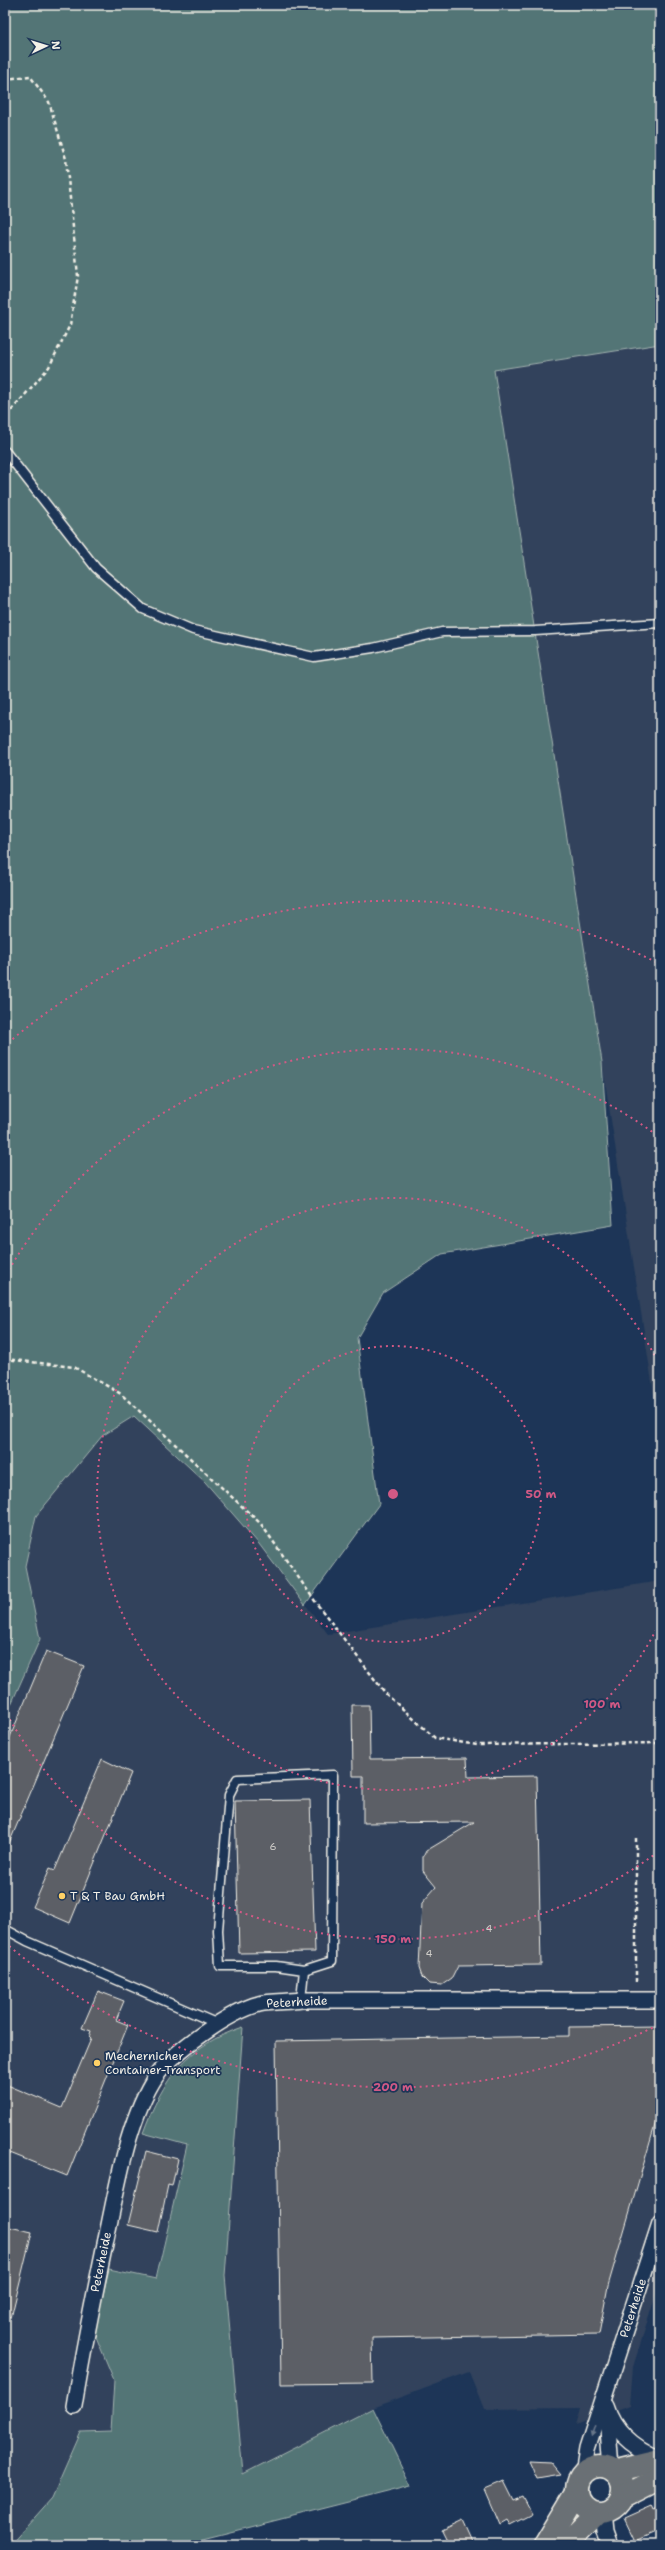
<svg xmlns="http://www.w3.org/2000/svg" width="665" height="2550" viewBox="0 0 665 2550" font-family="'Shantell Sans',sans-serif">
	<rect width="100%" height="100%" fill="#1d3557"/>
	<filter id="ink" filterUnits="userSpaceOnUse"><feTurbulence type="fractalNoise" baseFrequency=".025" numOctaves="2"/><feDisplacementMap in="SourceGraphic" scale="8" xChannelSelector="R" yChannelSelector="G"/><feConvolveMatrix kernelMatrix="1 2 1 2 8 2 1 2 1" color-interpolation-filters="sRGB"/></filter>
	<g filter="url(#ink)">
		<!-- built -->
		<g fill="#30425c">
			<polygon points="660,344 660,1434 494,370"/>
			<polygon points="134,1416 205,1482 259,1544 328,1634 660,1581 660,2282 633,2367 630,2405 576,2425 581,2408 484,2409 469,2372 373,2408 243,2475 225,2276 242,2027 195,2050 175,2071 156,2099 143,2133 187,2145 155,2279 110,2269 94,2332 114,2380 111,2431 81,2432 52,2498 10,2545 5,2545 5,1718 40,1639 25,1566 36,1516 101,1436"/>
		</g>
		<!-- green -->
		<g fill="#537576" stroke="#a4b3af">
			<polygon points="5,5 660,5 660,344 494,370 602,1062 613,1225 442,1254 383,1293 357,1338 379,1504 305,1605 259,1544 205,1482 134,1416 102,1436 36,1516 25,1566 40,1639 5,1718"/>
			<path d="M243,2027L225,2276L243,2474L373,2408L411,2486L179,2545H10L52,2498L81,2432L111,2431L114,2380L94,2332L109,2269L156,2279L187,2145L143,2133C163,2079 186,2046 243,2027Z"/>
		</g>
		<!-- building -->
		<g fill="#5c5f66" stroke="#f4f1e8">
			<polygon points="46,1651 84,1666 5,1853 5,1749"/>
			<polygon points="352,1705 369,1705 370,1759 467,1758 468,1777 537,1776 541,1965 458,1966 452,1978 442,1985 429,1984 422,1977 419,1968 422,1903 436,1887 423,1871 423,1857 426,1851 474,1822 363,1823 363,1776 353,1776"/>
			<polygon points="102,1759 131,1773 70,1923 33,1907 50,1868 55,1870"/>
			<polygon points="310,1800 315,1952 239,1953 235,1801"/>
			<polygon points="98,1991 124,2001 116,2020 128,2025 67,2176 5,2151 5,2084 62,2108 91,2039 89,2037 91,2031 82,2028"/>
			<polygon points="660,2026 660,2108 608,2286 599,2334 372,2338 373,2383 281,2384 276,2041 569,2036 569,2027"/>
			<polygon points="146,2151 178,2159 172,2186 168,2185 158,2232 128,2225"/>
			<polygon points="5,2226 32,2232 11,2318 5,2317"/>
			<polygon points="529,2461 550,2462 561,2475 537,2479"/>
			<polygon points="504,2481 514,2501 523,2497 532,2514 510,2525 507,2520 500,2524 485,2489"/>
			<polygon points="651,2506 653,2511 660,2507 660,2530 635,2541 624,2518"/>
			<polygon points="462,2521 473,2545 448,2545 441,2531"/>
		</g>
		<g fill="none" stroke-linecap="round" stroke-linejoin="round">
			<defs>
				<g id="lane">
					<polyline points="5,451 96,568 143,609 193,630 314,657 373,648 442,632 535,631 660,623"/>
					<polyline points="5,1929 27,1941 218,2024"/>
					<polyline points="301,2000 304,1970 332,1961 333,1775 237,1779 229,1795 218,1930 220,1966 276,1966 304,1970"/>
				</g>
				<g id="street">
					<path d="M606,2405C614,2432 634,2448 660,2459"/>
					<path d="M74,2406C84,2345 96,2286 109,2225C119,2178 129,2117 156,2076C174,2051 229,2012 259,2004C272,2001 288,2002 301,2000H660"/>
					<polyline points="607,2415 611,2469"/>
					<polyline points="583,2474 587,2449 660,2223"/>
					<polyline points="604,2512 606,2531 611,2545"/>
				</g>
				<g id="primary">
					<circle cx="600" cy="2489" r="23"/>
					<polyline points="614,2471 660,2460"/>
					<polyline points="621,2498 660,2478"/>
					<polyline points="545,2545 577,2492"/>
					<polyline points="566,2545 598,2513"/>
				</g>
			</defs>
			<!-- lane casing -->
			<use href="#lane" stroke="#f4f1e8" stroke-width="11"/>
			<!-- street casing -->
			<use href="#street" stroke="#f4f1e8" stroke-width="18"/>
			<!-- primary casing -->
			<use href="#primary" stroke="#f4f1e8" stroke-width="25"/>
			<!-- path -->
			<g stroke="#f4f1e8" stroke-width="2.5" stroke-dasharray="4 3" stroke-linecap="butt">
				<polyline points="5,79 30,76 49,102 66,159 78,276 70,325 49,367 5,418"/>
				<polyline points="5,1359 74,1367 121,1394 261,1524 317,1604 386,1694 435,1738 477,1745 660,1743"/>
				<polyline points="636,1838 636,1984"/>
			</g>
			<!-- lane -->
			<use href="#lane" stroke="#1d3557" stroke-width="8"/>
			<!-- street -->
			<use href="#street" stroke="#1d3557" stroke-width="15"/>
			<!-- primary -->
			<use href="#primary" stroke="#6a7074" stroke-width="22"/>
		</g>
		<!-- one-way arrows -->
		<defs><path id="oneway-solid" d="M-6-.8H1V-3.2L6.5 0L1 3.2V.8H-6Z"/></defs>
		<use fill="#68778a" href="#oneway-solid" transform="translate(593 2431) rotate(108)"/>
	</g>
	<!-- distance rings -->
	<g fill="none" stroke="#d15985" stroke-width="2" stroke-dasharray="2 4">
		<circle cx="393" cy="1494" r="148"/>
		<path d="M659 1624A296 296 0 1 1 659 1364"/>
		<path d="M658 1852A445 445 0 0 1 6 1713M6 1275A445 445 0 0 1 658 1136"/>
		<path d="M658 2025A593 593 0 0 1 8 1945M8 1043A593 593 0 0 1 658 963"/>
	</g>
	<!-- markers -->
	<g fill="#ffd166" stroke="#1d3557" stroke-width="1.5">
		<circle cx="62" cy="1896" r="4"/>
		<circle cx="97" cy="2063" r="4"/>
	</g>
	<g text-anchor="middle" stroke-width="3.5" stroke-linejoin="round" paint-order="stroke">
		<!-- number labels -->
		<g font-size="10" fill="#ceccc8">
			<text x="273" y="1850">6</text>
			<text x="489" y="1932">4</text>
			<text x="429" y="1957">4</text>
		</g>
		<!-- poi labels -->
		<g font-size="12" fill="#f4f1e8" stroke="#1d3557" text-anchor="start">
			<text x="70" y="1900">T &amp; T Bau GmbH</text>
			<text x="105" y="2060">Mechernicher<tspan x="105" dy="14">Container-Transport</tspan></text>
		</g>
		<!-- street labels -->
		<g font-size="12" fill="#f4f1e8" stroke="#1d3557">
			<text transform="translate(297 2002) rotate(-3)" y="4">Peterheide</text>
			<text transform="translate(101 2262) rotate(-78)" y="4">Peterheide</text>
			<text transform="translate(633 2308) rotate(-72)" y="4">Peterheide</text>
		</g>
	</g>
	<circle cx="393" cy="1494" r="6" fill="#d15985" stroke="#1d3557" stroke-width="2"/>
	<g font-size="12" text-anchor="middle" font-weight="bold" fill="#d15985" stroke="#1d3557" stroke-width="3.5" stroke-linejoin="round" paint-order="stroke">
		<text x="541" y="1498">50 m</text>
		<text x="602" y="1708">100 m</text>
		<text x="393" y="1943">150 m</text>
		<text x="393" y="2091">200 m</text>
	</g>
	<!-- margin -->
	<rect width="665" height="2550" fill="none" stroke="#1d3557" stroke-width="20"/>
	<rect x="10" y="10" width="645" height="2530" fill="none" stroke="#f4f1e8" stroke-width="1.5" filter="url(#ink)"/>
	<!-- north arrow -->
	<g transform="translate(46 46) rotate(86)" stroke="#1d3557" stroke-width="3" paint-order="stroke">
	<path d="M0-3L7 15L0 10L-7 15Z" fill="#f4f1e8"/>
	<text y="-6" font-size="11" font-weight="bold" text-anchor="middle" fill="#f4f1e8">N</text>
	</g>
</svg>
